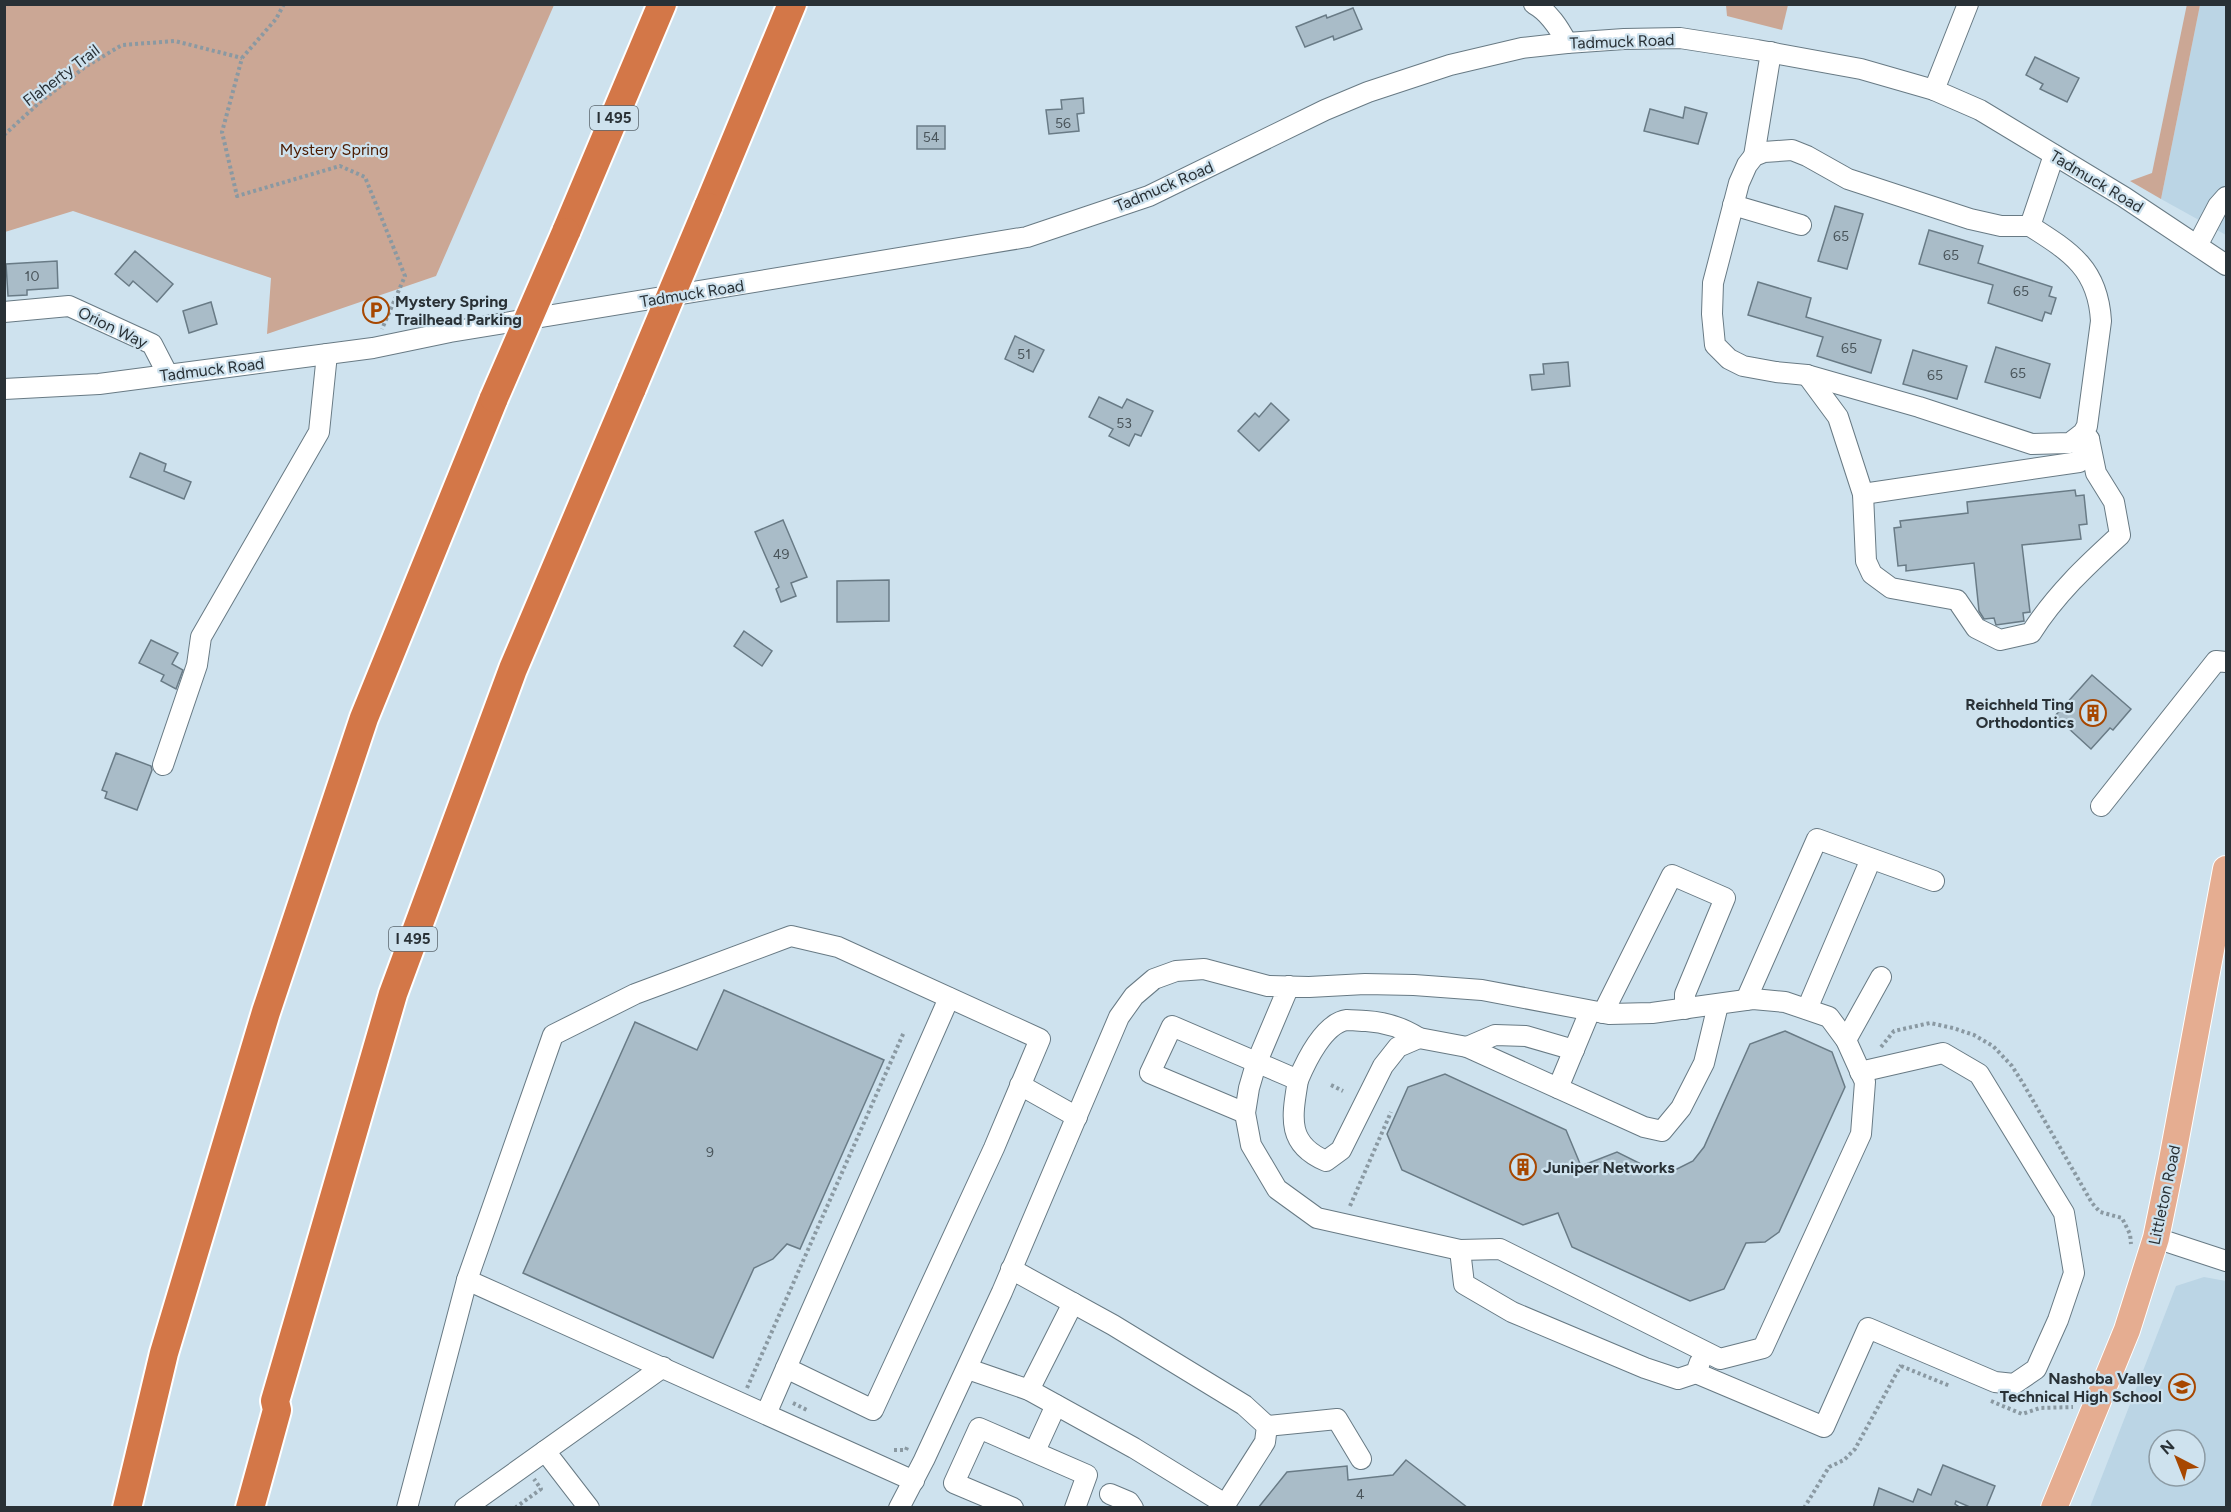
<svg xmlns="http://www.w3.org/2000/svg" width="2231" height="1512" viewBox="0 0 2231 1512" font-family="Figtree,sans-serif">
	<rect width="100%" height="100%" fill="#cee2ee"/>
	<!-- built -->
	<g fill="#bbd5e5" fill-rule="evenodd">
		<polygon points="2200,5 2226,5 2226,235 2161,199"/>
		<path d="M2204,1277L2226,1281V1507H2090L2176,1286ZM2159,1440H2195V1476H2159Z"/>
	</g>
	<!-- green -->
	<g fill="#cba795">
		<polygon points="5,4 554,4 554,5 436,276 267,334 271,278 73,211 5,232"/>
		<polygon points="2187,4 2200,5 2161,199 2130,181 2152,173"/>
		<polygon points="1726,5 1726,4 1788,5 1782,30 1727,16"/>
	</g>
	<!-- building -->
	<g fill="#a9bcc8" stroke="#697b86" stroke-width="1.5">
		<polygon points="1353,8 1362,29 1334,40 1333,36 1305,47 1296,27 1326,15 1327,18"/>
		<polygon points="2035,57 2079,78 2067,102 2040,89 2043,84 2026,75"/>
		<polygon points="1083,98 1084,113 1077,114 1079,131 1049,134 1046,110 1062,109 1061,100"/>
		<polygon points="1685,107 1707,113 1698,144 1644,131 1650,109 1683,118"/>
		<rect x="917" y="126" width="28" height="23"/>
		<polygon points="1835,206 1863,214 1847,269 1818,261"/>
		<polygon points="1929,230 1983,246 1978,263 2052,287 2049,296 2056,298 2051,314 2045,312 2042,321 1988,303 1993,285 1919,264"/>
		<polygon points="135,251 173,284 157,302 133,281 129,286 115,274"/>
		<polygon points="57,261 58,288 27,290 27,295 8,296 6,264"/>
		<polygon points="1758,282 1811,298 1806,317 1881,340 1871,373 1817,356 1823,337 1748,315"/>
		<polygon points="211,302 217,324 189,333 183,311"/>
		<polygon points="1015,336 1044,350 1033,372 1005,359"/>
		<polygon points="1996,347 2050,364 2040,398 1985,382"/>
		<polygon points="1913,350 1967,366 1957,399 1903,384"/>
		<polygon points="1568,362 1570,386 1532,390 1530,375 1544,374 1543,364"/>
		<polygon points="1099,397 1122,408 1127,399 1153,411 1141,436 1135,434 1129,446 1109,436 1113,429 1089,417"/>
		<polygon points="1271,403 1289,420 1259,451 1238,431 1255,413 1259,417"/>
		<polygon points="140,453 166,464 164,471 191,482 184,499 130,477"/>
		<polygon points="2075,490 2076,496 2084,495 2087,524 2079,525 2081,539 2022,545 2030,612 2023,613 2024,621 1996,625 1994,618 1984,619 1979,611 1974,563 1906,571 1906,565 1898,566 1894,528 1901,527 1900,521 1968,513 1967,502"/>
		<polygon points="783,520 807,577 791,583 796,596 781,602 776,589 779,587 755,532"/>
		<polygon points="889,580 889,621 837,622 837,581"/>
		<polygon points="744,631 772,651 762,666 734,646"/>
		<polygon points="151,640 178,653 172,664 183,670 176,689 161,681 164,675 139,663"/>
		<polygon points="2092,675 2131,709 2113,730 2110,728 2091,749 2055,716"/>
		<polygon points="116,753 151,766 152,770 137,810 105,798 107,792 102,790"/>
		<polygon points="724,990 884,1060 800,1249 787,1244 773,1259 754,1268 713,1358 523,1273 635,1022 697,1050"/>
		<polygon points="1785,1031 1832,1052 1845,1087 1779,1232 1765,1242 1746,1243 1724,1289 1690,1301 1572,1247 1558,1213 1523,1225 1402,1170 1387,1134 1408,1087 1445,1074 1566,1130 1581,1166 1617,1152 1653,1170 1669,1171 1677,1169 1693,1161 1704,1147 1750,1044"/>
		<polygon points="1406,1460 1468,1508 1258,1508 1287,1472 1347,1466 1348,1480 1393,1475"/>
		<polygon points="1943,1465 1995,1486 1986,1508 1972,1508 1956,1501 1955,1504 1961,1508 1873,1508 1879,1488 1913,1502 1918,1489 1931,1495"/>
	</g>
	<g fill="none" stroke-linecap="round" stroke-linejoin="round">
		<defs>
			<g id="minor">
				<path d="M1534,4C1549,12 1559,28 1567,43"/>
				<polyline points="1934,90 1968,4"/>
				<polyline points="1754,156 1771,52"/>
				<polyline points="1733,205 1801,225"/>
				<path d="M2030,226C2071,252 2098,269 2101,321L2087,426L2083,433L2070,443L2032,444L1919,407L1807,375L1776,372L1743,366L1729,359L1715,345L1712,314L1713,283L1739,183L1747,165L1754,156L1764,152L1792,150L1807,156L1848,179L1970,219L2001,226H2030L2054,155"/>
				<polyline points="2198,244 2218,206 2226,197"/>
				<polyline points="4,312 69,306 152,344 168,375"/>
				<path d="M1807,375L1838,417L1863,494L1866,561L1872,574L1891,588L1957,600L1976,628L2000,640L2031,633C2056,594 2086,566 2120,535L2114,502L2096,473L2089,439"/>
				<polyline points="4,389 99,384 373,348 450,332 1027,237 1149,196 1325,110 1368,92 1450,65 1522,48 1567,43 1624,39 1680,38 1757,50 1861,69 1934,90 1980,110 2124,197 2226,265"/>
				<polyline points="1863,494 2079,462 2089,439 2087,437"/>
				<polyline points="163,765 197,665 201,637 319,432 327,354"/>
				<polyline points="2101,806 2216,661 2226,662"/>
				<polyline points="1746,1000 1817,839 1934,881"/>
				<polyline points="1807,1009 1871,859"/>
				<polyline points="1603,1013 1672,875 1725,898 1685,994 1685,1009"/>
				<polyline points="1846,1040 1881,977"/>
				<polyline points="1467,1047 1495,1035 1526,1036 1574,1050"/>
				<path d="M1298,1080C1306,1061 1324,1023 1347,1020C1353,1020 1360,1021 1366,1021C1385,1022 1403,1028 1419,1038"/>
				<polyline points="1020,1085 1077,1117"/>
				<polyline points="1558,1088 1590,1011"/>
				<path d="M1245,1113L1150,1073L1172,1026L1298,1080C1292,1117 1286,1144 1326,1161L1341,1150L1383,1066L1398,1047L1419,1038L1467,1047L1644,1127L1662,1131L1681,1108L1704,1063L1718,1005"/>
				<polyline points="2156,1238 2226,1261"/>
				<polyline points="1460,1250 1464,1284 1512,1312 1645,1368 1678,1379 1696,1373 1700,1362"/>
				<polyline points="1011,1269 1113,1325 1244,1405 1267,1426 1265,1442 1223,1508"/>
				<polyline points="786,1368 949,998"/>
				<polyline points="968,1369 1029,1390 1134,1448 1225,1504"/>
				<polyline points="1696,1373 1824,1427 1868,1328 1995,1382 2014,1384 2036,1369 2058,1320 2074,1273 2064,1213 1979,1074 1943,1053 1860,1072"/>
				<polyline points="1029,1390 1073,1303"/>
				<polyline points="766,1414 786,1368 873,1410 994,1148 1040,1039 838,947 791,936 635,994 553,1035 467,1280 914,1481"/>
				<polyline points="1267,1426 1337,1419 1361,1459"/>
				<polyline points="545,1451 589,1508"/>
				<polyline points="1035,1451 1056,1405"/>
				<polyline points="1110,1494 1129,1502 1133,1508"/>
				<polyline points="407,1508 467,1280"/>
				<polyline points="465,1508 663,1367"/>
				<polyline points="899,1508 924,1460 1002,1292 1119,1017 1134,996 1154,979 1176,971 1204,969 1268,986 1309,987 1365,984 1414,985 1482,990 1609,1014 1652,1013 1753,999 1785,1002 1829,1017 1846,1040 1865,1082 1861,1134 1763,1348 1720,1359 1500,1249 1460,1250 1317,1218 1277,1189 1251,1145 1245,1113 1249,1088 1256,1064 1289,986"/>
				<polyline points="1013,1508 954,1483 979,1428 1087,1475 1075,1508"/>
			</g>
			<polyline id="major" points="2054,1508 2127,1330 2156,1238 2172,1160 2226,869"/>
			<g id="highway">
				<polyline points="708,207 792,4"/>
				<polyline points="566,232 662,4"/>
				<polyline points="127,1508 164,1353 266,1012 364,718 494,398"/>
				<polyline points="250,1508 277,1410 275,1401 393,994 513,669 632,388"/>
			</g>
		</defs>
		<!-- minor casing -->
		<use href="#minor" stroke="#687a84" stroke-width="22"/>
		<!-- major casing -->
		<use href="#major" stroke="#fff" stroke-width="28"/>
		<!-- highway casing -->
		<use href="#highway" stroke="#fff" stroke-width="32"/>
		<!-- path -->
		<g stroke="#8a99a2" stroke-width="4" stroke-dasharray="3 3" stroke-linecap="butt">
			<polyline points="284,4 276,19 242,58 222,132 237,196 340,166 365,177 405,276 382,329"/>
			<polyline points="4,135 40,102 85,67 122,45 175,41 242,58"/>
			<polyline points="1881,1047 1894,1031 1930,1023 1953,1028 1974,1035 1993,1046 2012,1066 2024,1085 2092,1203 2100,1212 2122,1218 2130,1234 2131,1244"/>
			<polyline points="1331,1085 1343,1091"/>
			<polyline points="1350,1206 1391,1112"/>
			<polyline points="1901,1366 1950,1386"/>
			<polyline points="747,1388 904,1032"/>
			<polyline points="1991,1401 2022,1414 2040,1408 2073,1407"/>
			<polyline points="793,1403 809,1411"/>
			<polyline points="894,1450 906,1450 908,1445"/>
			<polyline points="515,1508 541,1489 534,1479"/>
			<polyline points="1804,1508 1829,1467 1844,1460 1855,1449 1901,1365"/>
		</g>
		<!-- minor -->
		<use href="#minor" stroke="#fff" stroke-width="20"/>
		<!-- major -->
		<use href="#major" stroke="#e5ad91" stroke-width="26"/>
		<!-- highway -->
		<use href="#highway" stroke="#d37748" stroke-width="28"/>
		<defs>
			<g id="highway-bridge">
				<polyline points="632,388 708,207"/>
				<polyline points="494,398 566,232"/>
			</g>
		</defs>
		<!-- highway-bridge casing -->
		<use href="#highway-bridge" stroke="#fff" stroke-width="32" stroke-linecap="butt"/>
		<!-- highway-bridge -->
		<use href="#highway-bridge" stroke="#d37748" stroke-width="28"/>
	</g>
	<!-- icons -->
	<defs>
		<symbol id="parking-ring" viewBox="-11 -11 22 22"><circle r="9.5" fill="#cee2ee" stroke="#a74700" stroke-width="1.5"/><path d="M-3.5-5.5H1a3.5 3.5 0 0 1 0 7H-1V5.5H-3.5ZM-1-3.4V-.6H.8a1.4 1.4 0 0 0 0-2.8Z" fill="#a74700"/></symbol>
		<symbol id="building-ring" viewBox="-11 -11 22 22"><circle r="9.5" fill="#cee2ee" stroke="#a74700" stroke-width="1.5"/><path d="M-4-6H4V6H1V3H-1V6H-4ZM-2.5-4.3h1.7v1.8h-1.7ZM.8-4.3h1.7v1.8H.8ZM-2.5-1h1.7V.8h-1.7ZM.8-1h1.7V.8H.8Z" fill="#a74700"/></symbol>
		<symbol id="school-ring" viewBox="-11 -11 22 22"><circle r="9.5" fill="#cee2ee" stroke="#a74700" stroke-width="1.5"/><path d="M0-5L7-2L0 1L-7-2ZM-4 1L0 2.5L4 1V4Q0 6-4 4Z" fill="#a74700"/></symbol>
	</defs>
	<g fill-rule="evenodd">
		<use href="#parking-ring" x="361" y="295" width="30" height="30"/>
		<use href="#building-ring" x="2078" y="698" width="30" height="30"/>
		<use href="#building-ring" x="1508" y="1152" width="30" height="30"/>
		<use href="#school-ring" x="2167" y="1372" width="30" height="30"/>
	</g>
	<g text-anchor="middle" stroke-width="4.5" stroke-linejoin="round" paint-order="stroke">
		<!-- number labels -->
		<g font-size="14" fill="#49545a">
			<text x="1063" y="128">56</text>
			<text x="931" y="142">54</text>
			<text x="1841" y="241">65</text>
			<text x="1951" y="260">65</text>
			<text x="32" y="281">10</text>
			<text x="2021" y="296">65</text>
			<text x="1849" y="353">65</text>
			<text x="1024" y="359">51</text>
			<text x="2018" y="378">65</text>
			<text x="1935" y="380">65</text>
			<text x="1124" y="428">53</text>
			<text x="781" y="559">49</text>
			<text x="710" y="1157">9</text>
			<text x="1360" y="1499">4</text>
		</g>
		<!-- shield labels -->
		<g fill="#cee2ee" stroke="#5a666d" stroke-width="1.5">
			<rect x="590" y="106" width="48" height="24" rx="4.5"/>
			<rect x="389" y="927" width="48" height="24" rx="4.5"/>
		</g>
		<g font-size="15" font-weight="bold" fill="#293136">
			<text x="614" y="123">I 495</text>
			<text x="413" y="944">I 495</text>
		</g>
		<!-- street labels -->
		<g font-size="16" fill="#293136" stroke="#cee2ee">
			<text transform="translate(1622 41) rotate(-2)" y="6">Tadmuck Road</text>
			<text transform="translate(61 75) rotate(-37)" y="6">Flaherty Trail</text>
			<text transform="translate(2097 181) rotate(31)" y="6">Tadmuck Road</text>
			<text transform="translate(1164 186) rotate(-23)" y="6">Tadmuck Road</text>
			<text transform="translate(692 293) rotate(-9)" y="6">Tadmuck Road</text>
			<text transform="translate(113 327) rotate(26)" y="6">Orion Way</text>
			<text transform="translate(212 369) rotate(-7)" y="6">Tadmuck Road</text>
			<text transform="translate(2164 1195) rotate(-78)" y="6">Littleton Road</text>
		</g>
		<!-- park labels -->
		<g font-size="16" fill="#4c1b00" stroke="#cee2ee">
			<text x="334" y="155">Mystery Spring</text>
		</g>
		<!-- poi labels -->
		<g font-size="16" font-weight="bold" fill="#293136" stroke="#cee2ee" text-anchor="start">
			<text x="395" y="307">Mystery Spring<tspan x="395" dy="18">Trailhead Parking</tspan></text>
			<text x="2074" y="710" text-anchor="end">Reichheld Ting<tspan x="2074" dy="18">Orthodontics</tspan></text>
			<text x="1543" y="1173">Juniper Networks</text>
			<text x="2162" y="1384" text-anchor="end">Nashoba Valley<tspan x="2162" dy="18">Technical High School</tspan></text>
		</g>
	</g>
	<!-- border -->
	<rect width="2231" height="1512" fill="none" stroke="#293136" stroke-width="12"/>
	<!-- north arrow -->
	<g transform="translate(2177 1458) rotate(318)"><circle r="28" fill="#cee2ee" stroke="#8c9ba4" stroke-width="1.5"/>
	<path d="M0-4.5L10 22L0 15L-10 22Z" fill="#a74700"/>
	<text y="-9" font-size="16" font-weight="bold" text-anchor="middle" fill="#293136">N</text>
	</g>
</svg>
